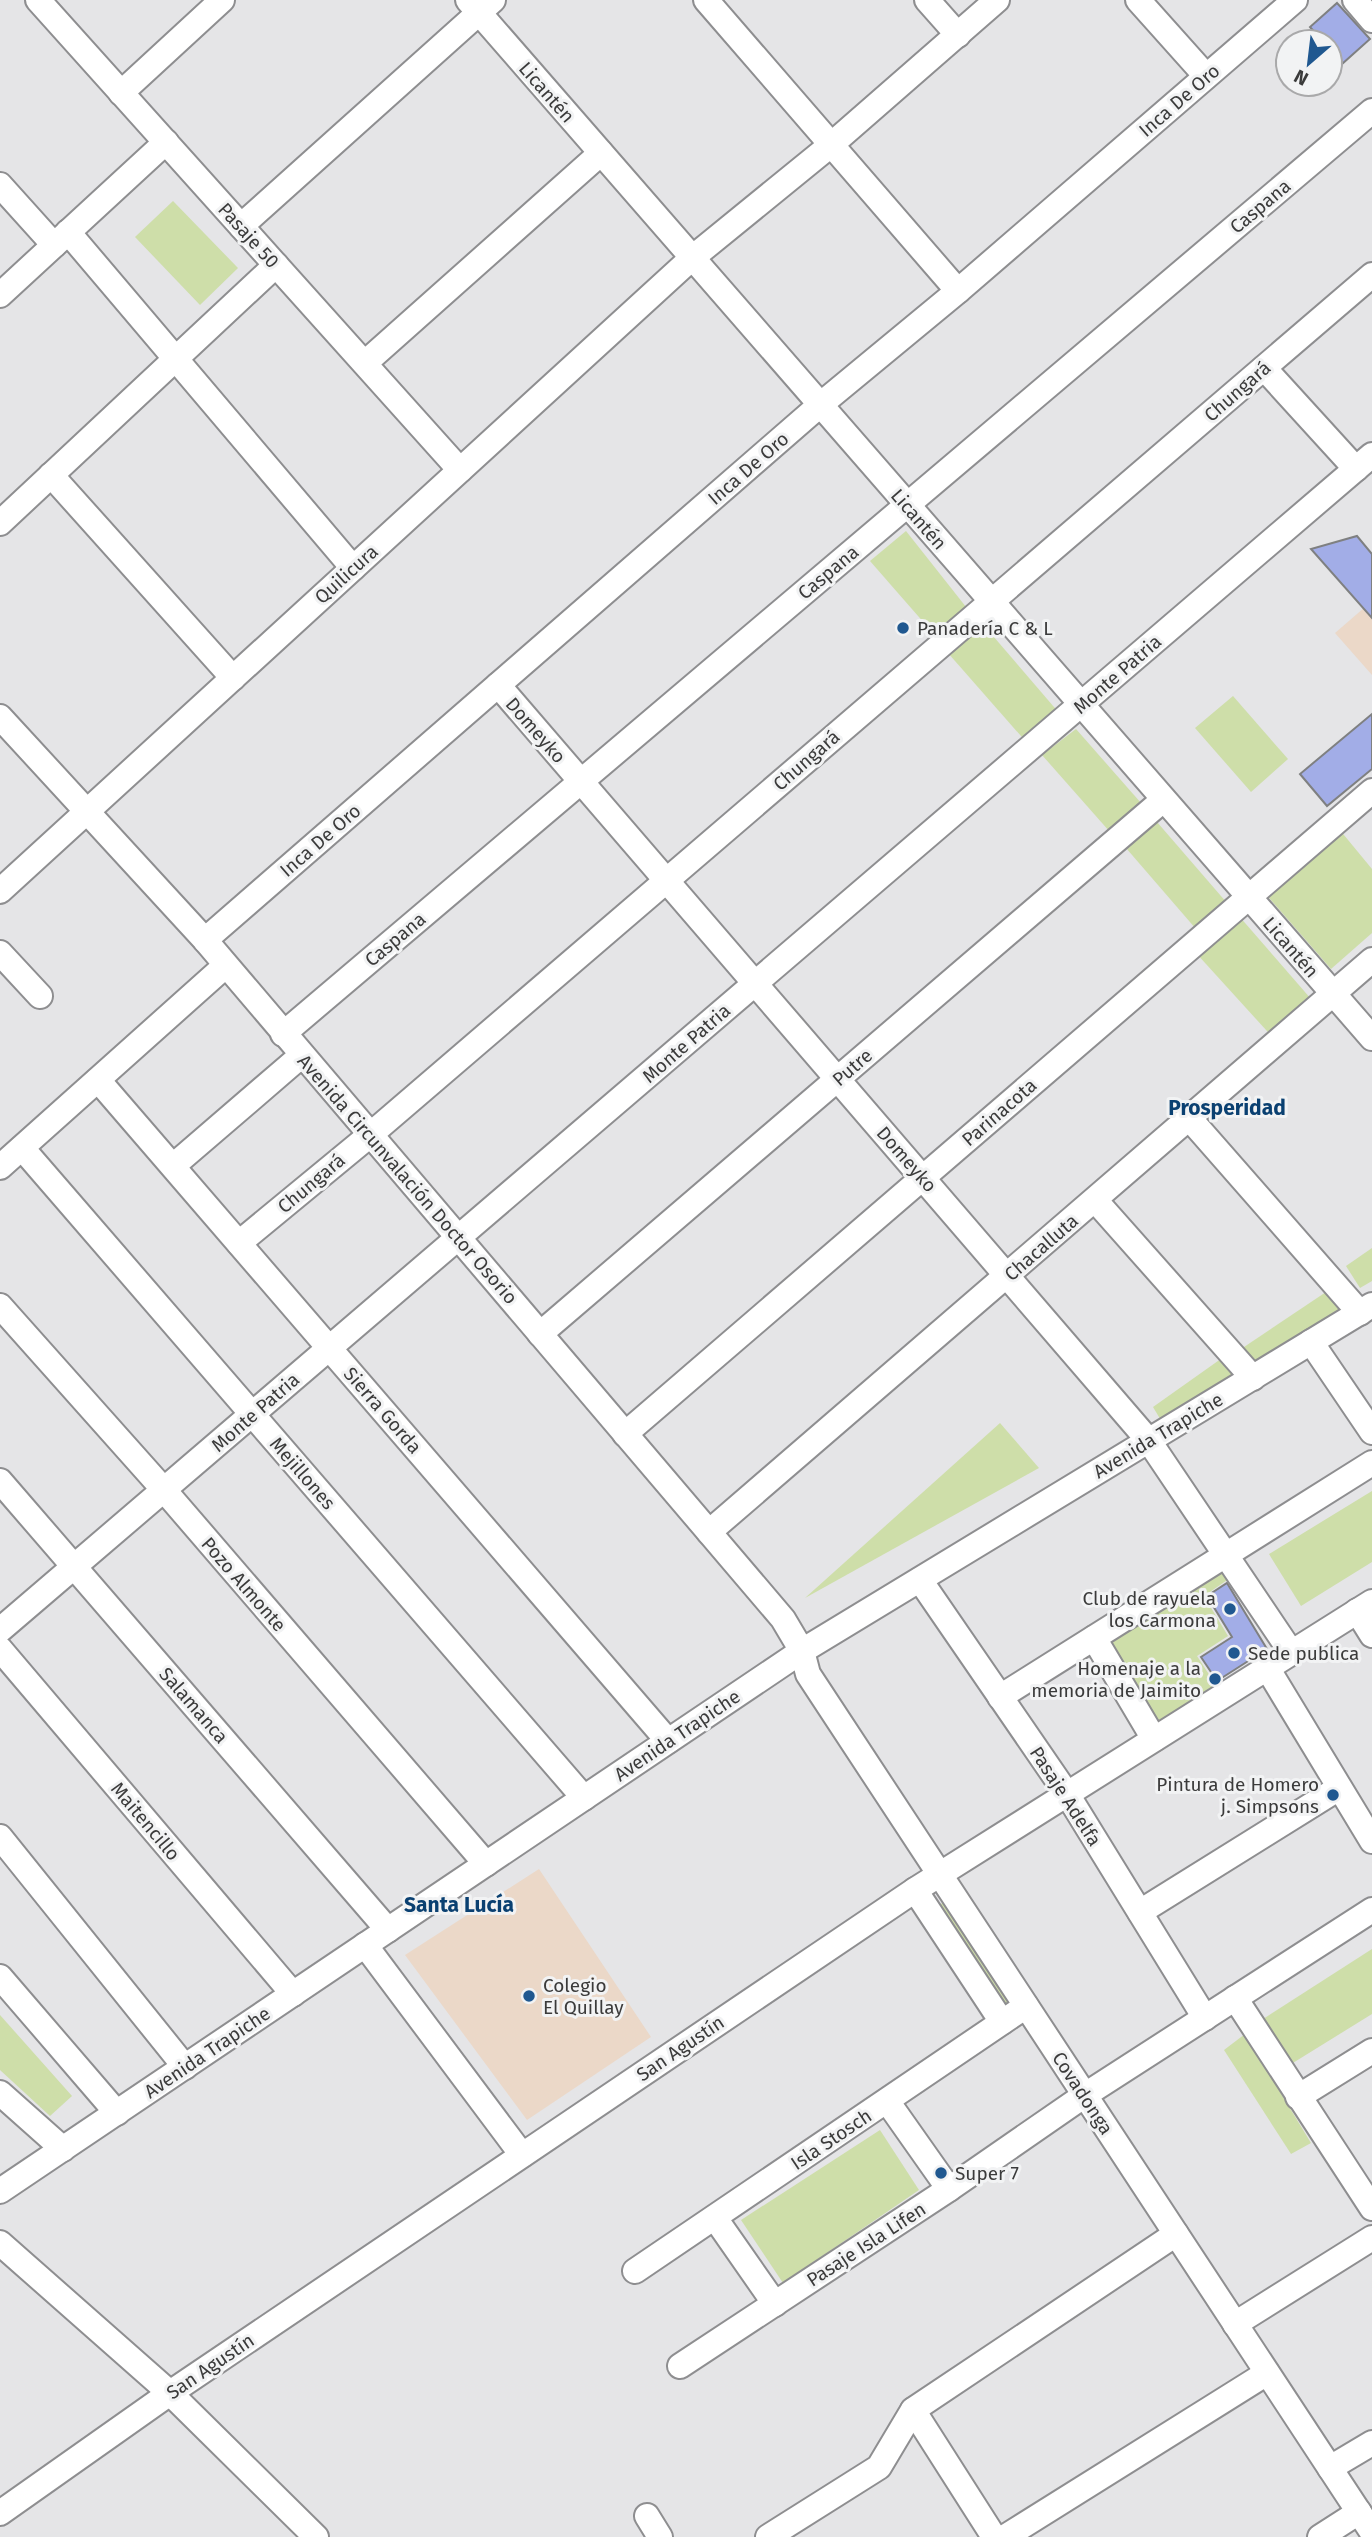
<svg xmlns="http://www.w3.org/2000/svg" width="1372" height="2537" viewBox="0 0 1372 2537" font-family="'Fira Sans',sans-serif">
	<rect width="100%" height="100%" fill="#e5e5e7"/>
	<!-- education -->
	<g fill="#ebd8c8">
		<polygon points="1372,601 1372,675 1335,633"/>
		<polygon points="539,1869 651,2037 527,2120 405,1955"/>
	</g>
	<!-- green -->
	<g fill="#cedea9">
		<polygon points="173,201 238,268 200,305 135,237"/>
		<polygon points="906,531 970,612 939,640 870,561"/>
		<polygon points="981,622 1060,714 1028,744 948,653"/>
		<polygon points="1233,696 1288,759 1251,792 1195,728"/>
		<polygon points="1076,729 1141,803 1110,832 1042,755"/>
		<polygon points="1157,822 1227,903 1196,929 1126,848"/>
		<polygon points="1339,829 1372,869 1372,933 1331,969 1264,892"/>
		<polygon points="1239,916 1318,1007 1276,1041 1196,953"/>
		<polygon points="1372,1248 1372,1281 1360,1288 1346,1266"/>
		<polygon points="1329,1290 1344,1307 1254,1364 1241,1349"/>
		<polygon points="1225,1356 1237,1374 1162,1422 1153,1407"/>
		<polygon points="1000,1423 1039,1468 805,1598"/>
		<polygon points="1372,1491 1372,1562 1301,1606 1269,1554"/>
		<polygon points="1225,1556 1236,1574 1204,1596 1228,1636 1197,1656 1221,1693 1155,1735 1097,1639"/>
		<polygon points="952,1898 1019,2004 1005,2013 937,1906"/>
		<polygon points="1372,1949 1372,2014 1288,2066 1260,2021"/>
		<polygon points="0,2015 72,2096 50,2116 0,2070"/>
		<polygon points="1245,2034 1311,2143 1291,2154 1224,2050"/>
		<polygon points="880,2130 919,2190 783,2283 741,2220"/>
	</g>
	<!-- building -->
	<g fill="#a2ade7" stroke="#7f8081" stroke-width="2">
		<polygon points="1337,3 1370,39 1342,64 1330,50 1330,42 1323,42 1310,27"/>
		<polygon points="1357,536 1372,554 1372,618 1311,549"/>
		<polygon points="1372,714 1372,769 1327,806 1300,774"/>
		<polygon points="1227,1583 1267,1649 1217,1681 1201,1657 1232,1637 1207,1596"/>
	</g>
	<g fill="none" stroke-linecap="round" stroke-linejoin="round">
		<defs>
			<g id="minor">
				<polyline points="38,0 460,470"/>
				<polyline points="468,0 1372,1038"/>
				<polyline points="706,0 958,291"/>
				<polyline points="927,0 958,35"/>
				<polyline points="1138,0 1206,76"/>
				<polyline points="1355,0 1372,20"/>
				<polyline points="121,93 222,0"/>
				<polyline points="0,185 54,245"/>
				<polyline points="241,226 493,0"/>
				<polyline points="68,232 353,568"/>
				<polyline points="0,295 166,142"/>
				<polyline points="365,363 601,153"/>
				<polyline points="1264,368 1356,469"/>
				<polyline points="51,475 233,678"/>
				<polyline points="0,523 276,265"/>
				<polyline points="498,685 1149,1441 1291,1652"/>
				<polyline points="0,717 205,940 783,1619 802,1651 808,1674 1372,2532"/>
				<polyline points="0,891 692,258 832,144 997,0"/>
				<polyline points="205,940 820,405 958,291 1295,0"/>
				<polyline points="0,953 40,996"/>
				<polyline points="283,1034 1372,111"/>
				<polyline points="98,1080 668,1741"/>
				<polyline points="1190,1119 1360,1313"/>
				<polyline points="22,1148 584,1798"/>
				<polyline points="173,1166 302,1055"/>
				<polyline points="0,1167 225,966"/>
				<polyline points="1095,1200 1253,1378"/>
				<polyline points="239,1243 370,1135 1372,275"/>
				<polyline points="0,1306 164,1490 486,1864"/>
				<polyline points="540,1334 1163,800"/>
				<polyline points="1311,1342 1372,1432"/>
				<polyline points="625,1434 1372,791"/>
				<polyline points="0,1481 388,1930"/>
				<polyline points="709,1532 1372,960"/>
				<polyline points="920,1580 1067,1794 1205,2018"/>
				<polyline points="1357,1611 1372,1635"/>
				<polyline points="0,1630 1372,455"/>
				<polyline points="1094,1638 1154,1739"/>
				<polyline points="0,1649 293,1994"/>
				<polyline points="1266,1666 1372,1841"/>
				<polyline points="1000,1697 1372,1463"/>
				<polyline points="0,1837 185,2067"/>
				<polyline points="915,1890 1002,2022"/>
				<polyline points="1140,1912 1339,1788"/>
				<polyline points="365,1945 522,2155"/>
				<polyline points="0,1977 117,2113"/>
				<polyline points="1235,1998 1372,2208"/>
				<polyline points="0,2093 63,2149"/>
				<polyline points="1298,2097 1372,2051"/>
				<polyline points="887,2101 949,2189"/>
				<polyline points="0,2191 802,1651 1372,1305"/>
				<polyline points="715,2218 775,2304"/>
				<polyline points="0,2243 170,2393 316,2537"/>
				<polyline points="635,2271 1026,2006"/>
				<polyline points="1235,2324 1372,2238"/>
				<polyline points="680,2366 949,2189 1085,2095 1372,1910"/>
				<polyline points="913,2410 994,2537"/>
				<polyline points="1330,2468 1372,2443"/>
				<polyline points="0,2513 170,2393 915,1890 1372,1602"/>
				<polyline points="647,2516 660,2537"/>
				<polyline points="768,2537 879,2467 913,2410 1176,2234"/>
				<polyline points="1005,2537 1267,2373"/>
				<polyline points="1320,2537 1359,2512"/>
			</g>
		</defs>
		<!-- minor casing -->
		<use href="#minor" stroke="#8e8e90" stroke-width="28"/>
		<!-- minor -->
		<use href="#minor" stroke="#fff" stroke-width="24"/>
	</g>
	<!-- markers -->
	<g fill="#205890" stroke="#f2f3f4" stroke-width="2.5">
		<circle cx="903" cy="628" r="7"/>
		<circle cx="1230" cy="1609" r="7"/>
		<circle cx="1234" cy="1653" r="7"/>
		<circle cx="1215" cy="1679" r="7"/>
		<circle cx="1333" cy="1795" r="7"/>
		<circle cx="529" cy="1996" r="7"/>
		<circle cx="941" cy="2173" r="7"/>
	</g>
	<g text-anchor="middle" stroke-width="6" stroke-linejoin="round" paint-order="stroke">
		<!-- street labels -->
		<g font-size="19" fill="#3b3b3b" stroke="#f2f3f4">
			<text transform="translate(547 92) rotate(49)" y="7">Licantén</text>
			<text transform="translate(1179 100) rotate(-41)" y="7">Inca De Oro</text>
			<text transform="translate(1260 206) rotate(-40)" y="7">Caspana</text>
			<text transform="translate(249 235) rotate(48)" y="7">Pasaje 50</text>
			<text transform="translate(1237 391) rotate(-41)" y="7">Chungará</text>
			<text transform="translate(748 468) rotate(-41)" y="7">Inca De Oro</text>
			<text transform="translate(919 519) rotate(49)" y="7">Licantén</text>
			<text transform="translate(828 572) rotate(-40)" y="7">Caspana</text>
			<text transform="translate(346 574) rotate(-42)" y="7">Quilicura</text>
			<text transform="translate(1117 674) rotate(-41)" y="7">Monte Patria</text>
			<text transform="translate(536 730) rotate(49)" y="7">Domeyko</text>
			<text transform="translate(806 760) rotate(-41)" y="7">Chungará</text>
			<text transform="translate(320 840) rotate(-41)" y="7">Inca De Oro</text>
			<text transform="translate(395 939) rotate(-40)" y="7">Caspana</text>
			<text transform="translate(1291 947) rotate(49)" y="7">Licantén</text>
			<text transform="translate(686 1043) rotate(-41)" y="7">Monte Patria</text>
			<text transform="translate(852 1067) rotate(-41)" y="7">Putre</text>
			<text transform="translate(999 1112) rotate(-41)" y="7">Parinacota</text>
			<text transform="translate(907 1159) rotate(49)" y="7">Domeyko</text>
			<text transform="translate(408 1179) rotate(49)" y="7">Avenida Circunvalación Doctor Osorio</text>
			<text transform="translate(311 1183) rotate(-40)" y="7">Chungará</text>
			<text transform="translate(1041 1247) rotate(-41)" y="7">Chacalluta</text>
			<text transform="translate(383 1410) rotate(49)" y="7">Sierra Gorda</text>
			<text transform="translate(255 1412) rotate(-41)" y="7">Monte Patria</text>
			<text transform="translate(1158 1435) rotate(-31)" y="7">Avenida Trapiche</text>
			<text transform="translate(303 1473) rotate(49)" y="7">Mejillones</text>
			<text transform="translate(244 1584) rotate(49)" y="7">Pozo Almonte</text>
			<text transform="translate(194 1705) rotate(49)" y="7">Salamanca</text>
			<text transform="translate(677 1735) rotate(-34)" y="7">Avenida Trapiche</text>
			<text transform="translate(1066 1796) rotate(57)" y="7">Pasaje Adelfa</text>
			<text transform="translate(146 1821) rotate(50)" y="7">Maitencillo</text>
			<text transform="translate(680 2048) rotate(-34)" y="7">San Agustín</text>
			<text transform="translate(207 2052) rotate(-34)" y="7">Avenida Trapiche</text>
			<text transform="translate(1083 2093) rotate(57)" y="7">Covadonga</text>
			<text transform="translate(831 2139) rotate(-34)" y="7">Isla Stosch</text>
			<text transform="translate(866 2244) rotate(-33)" y="7">Pasaje Isla Lifen</text>
			<text transform="translate(210 2366) rotate(-34)" y="7">San Agustín</text>
		</g>
		<!-- poi labels -->
		<g font-size="19" fill="#3b3b3b" stroke="#f2f3f4" text-anchor="start">
			<text x="917" y="635">Panadería C &amp; L</text>
			<text x="1216" y="1605" text-anchor="end">Club de rayuela<tspan x="1216" dy="22">los Carmona</tspan></text>
			<text x="1248" y="1660">Sede publica</text>
			<text x="1201" y="1675" text-anchor="end">Homenaje a la<tspan x="1201" dy="22">memoria de Jaimito</tspan></text>
			<text x="1319" y="1791" text-anchor="end">Pintura de Homero<tspan x="1319" dy="22">j. Simpsons</tspan></text>
			<text x="543" y="1992">Colegio<tspan x="543" dy="22">El Quillay</tspan></text>
			<text x="955" y="2180">Super 7</text>
		</g>
		<!-- neighbourhood labels -->
		<g font-size="21" font-weight="bold" fill="#0a4071" stroke="#f2f3f4">
			<text x="1227" y="1115">Prosperidad</text>
			<text x="459" y="1912">Santa Lucía</text>
		</g>
	</g>
	<!-- north arrow -->
	<g transform="translate(1309 63) rotate(208)"><circle r="33" fill="#f2f3f4" stroke="#a9a9aa" stroke-width="2"/>
	<path d="M0-5L12 26L0 18L-12 26Z" fill="#205890"/>
	<text y="-10" font-size="19" font-weight="bold" text-anchor="middle" fill="#3b3b3b">N</text>
	</g>
</svg>
